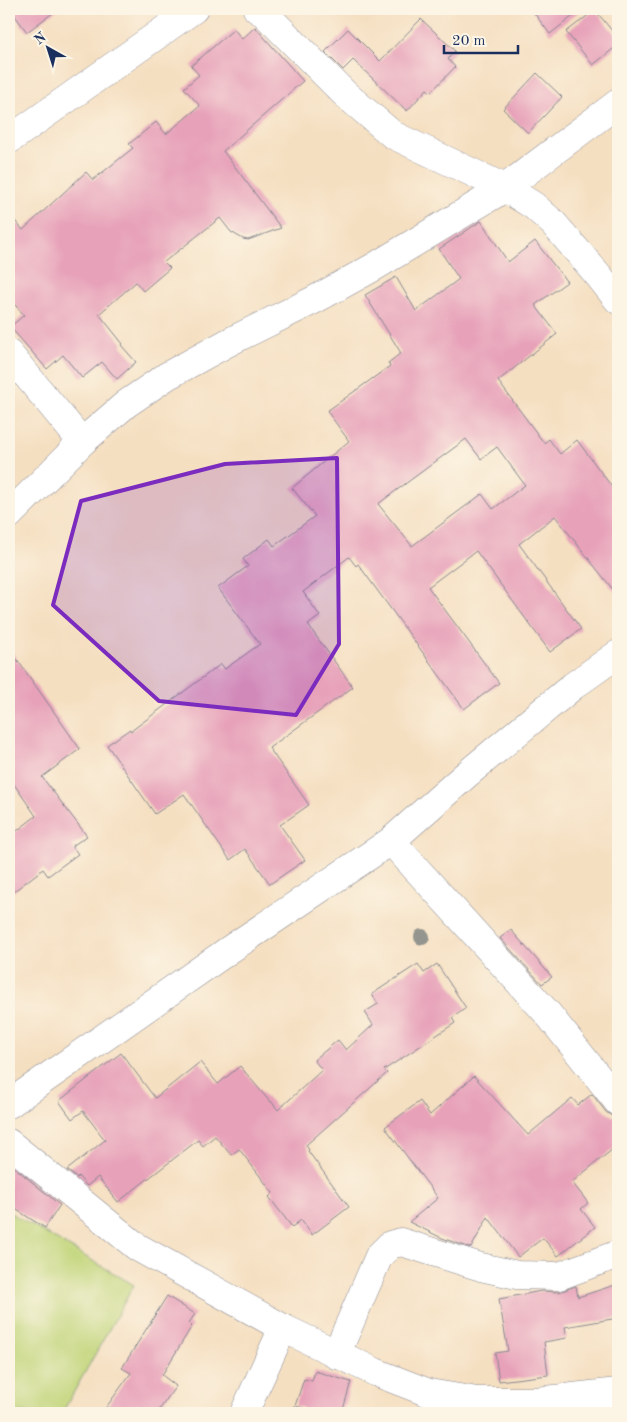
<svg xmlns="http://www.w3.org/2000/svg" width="627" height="1422" viewBox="0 0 627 1422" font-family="'Old Standard TT',serif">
	<rect width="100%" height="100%" fill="#fcf5e5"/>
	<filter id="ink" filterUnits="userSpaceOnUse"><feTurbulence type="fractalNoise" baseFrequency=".02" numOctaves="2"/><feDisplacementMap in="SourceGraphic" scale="10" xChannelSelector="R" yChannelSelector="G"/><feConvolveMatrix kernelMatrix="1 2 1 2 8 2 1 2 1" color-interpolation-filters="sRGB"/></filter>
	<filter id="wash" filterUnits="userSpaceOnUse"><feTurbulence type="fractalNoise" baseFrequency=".0096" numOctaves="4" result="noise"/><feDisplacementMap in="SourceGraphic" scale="20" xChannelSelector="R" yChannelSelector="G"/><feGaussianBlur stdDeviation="1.12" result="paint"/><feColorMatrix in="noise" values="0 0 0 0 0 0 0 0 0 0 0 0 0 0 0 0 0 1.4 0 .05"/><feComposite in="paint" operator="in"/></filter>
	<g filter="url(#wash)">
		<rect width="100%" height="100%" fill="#f5dfc1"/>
		<!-- green -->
		<polygon fill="#bfd477" stroke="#6d826a" points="9,1212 134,1285 62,1413 9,1413"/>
		<g id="blocks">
			<!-- building -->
			<g fill="#e7a1b9" fill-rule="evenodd">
				<polygon points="10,9 58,9 27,32"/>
				<polygon points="531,9 582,9 550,34"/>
				<polygon points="595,10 618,38 618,45 593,65 566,32"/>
				<polygon points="421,19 455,51 448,59 455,67 431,92 427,89 407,111 353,60 343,70 325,52 348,29 380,61"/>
				<polygon points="255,27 303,81 223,151 281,228 248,240 243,239 231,232 220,218 164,262 170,268 143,291 136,282 99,314 123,344 121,345 136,362 117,379 102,362 82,378 63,355 47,369 10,327 24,315 9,298 9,214 23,230 86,172 93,180 133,148 129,144 156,122 166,134 200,106 184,88 199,75 191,66 234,29 242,39"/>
				<polygon points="537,73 562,97 528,133 503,109"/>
				<path d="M481,221L508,262L535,241L567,282L535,305L557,334L498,381L544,443L549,439L560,454L577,440L618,495V596L555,516L519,544L581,629L550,652L476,551L428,587L499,683L464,709L358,564L356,566L349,557L303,592L320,616L308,625L353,687L269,748L309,805L280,825L305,860L270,884L245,849L230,860L184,794L155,814L107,745L130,729L131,731L221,664L225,669L260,644L218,588L248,566L243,559L269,539L274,546L315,516L292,488L349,441L327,411L390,366L388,363L401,353L365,295L396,277L416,311L459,279L439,249ZM466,439L481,459L497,447L525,485L493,509L482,494L412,546L378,504Z"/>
				<polygon points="9,648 80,749 42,777 87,836 72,846 78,854 48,876 43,869 9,895 9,837 36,816 9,777"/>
				<polygon points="511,930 552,977 542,984 500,938"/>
				<polygon points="418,964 424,973 437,964 466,1008 452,1018 455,1023 384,1070 387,1073 306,1145 309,1150 308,1151 349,1207 312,1235 301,1220 292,1227 269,1197 273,1193 239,1149 231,1155 215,1136 203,1146 198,1140 118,1202 98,1177 87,1186 78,1176 77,1178 67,1170 105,1140 83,1111 72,1119 59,1101 121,1053 155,1098 200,1062 218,1084 240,1066 270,1102 271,1101 278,1110 322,1070 314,1060 338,1040 346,1050 373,1025 365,1012 378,1004 372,994"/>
				<polygon points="474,1076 528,1135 572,1098 578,1105 592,1094 606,1112 612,1116 618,1117 618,1145 572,1182 588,1203 581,1209 595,1227 558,1256 543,1238 518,1257 488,1217 471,1248 442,1238 409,1222 438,1198 385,1127 420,1101 430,1115"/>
				<polygon points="9,1163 60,1205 45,1228 9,1205"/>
				<polygon points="618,1284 618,1318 565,1327 567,1338 544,1342 548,1375 499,1381 495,1353 508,1351 499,1299 541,1291 559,1292 576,1286 578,1297"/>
				<polygon points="167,1296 195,1314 189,1323 192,1326 162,1375 176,1386 157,1413 102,1413 131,1373 122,1368"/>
				<polygon points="315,1371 351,1382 342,1413 301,1413 303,1408 295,1406 304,1379 312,1381"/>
			</g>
		</g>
	</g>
	<g filter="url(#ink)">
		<use href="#blocks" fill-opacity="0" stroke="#888790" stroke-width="1"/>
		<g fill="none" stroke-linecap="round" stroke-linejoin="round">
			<defs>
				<g id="minor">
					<polyline points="257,9 264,13 345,94 393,135 505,188 534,206 553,223 599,276 618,300"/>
					<polyline points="9,140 194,9"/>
					<polyline points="9,354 82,442"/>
					<polyline points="9,515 82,442 126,404 167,376 229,342 314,300 374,267 505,188 618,103"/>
					<polyline points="391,841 548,1014 618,1102"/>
					<polyline points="9,1104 229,950 391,841 467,774 573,686 618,654"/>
					<polyline points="9,1143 137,1247 283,1328 375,1372 429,1393 477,1401 537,1401 618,1392"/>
					<polyline points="336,1355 379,1256 390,1245 401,1242 481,1267 517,1275 559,1276 618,1254"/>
					<polyline points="244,1413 283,1328"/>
				</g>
			</defs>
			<!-- minor casing -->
			<use href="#minor" stroke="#888790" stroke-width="29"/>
			<!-- minor -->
			<use href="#minor" stroke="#fff" stroke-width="28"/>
		</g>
		<!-- trees -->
		<circle fill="#94958e" cx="422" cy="937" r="8"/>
	</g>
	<!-- marked area -->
	<path fill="#7b2cbf" fill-opacity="0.2" stroke="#7b2cbf" stroke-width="4" stroke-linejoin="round" d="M337,458L339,644L296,715L159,701L53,605L81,501L225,464Z"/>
	<!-- margin -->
	<rect width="627" height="1422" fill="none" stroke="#fcf5e5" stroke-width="30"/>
	<!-- north arrow -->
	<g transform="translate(48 48) rotate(321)" stroke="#fcf5e5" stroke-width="4" paint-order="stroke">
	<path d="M0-4L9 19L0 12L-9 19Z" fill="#1b2f5e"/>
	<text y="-8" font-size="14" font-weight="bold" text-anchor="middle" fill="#1b2f5e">N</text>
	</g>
	<!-- scale -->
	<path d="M444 45v8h74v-8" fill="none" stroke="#1b2f5e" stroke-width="2.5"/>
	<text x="452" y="45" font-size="15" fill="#1b2f5e" stroke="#fcf5e5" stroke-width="4" paint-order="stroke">20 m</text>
</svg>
